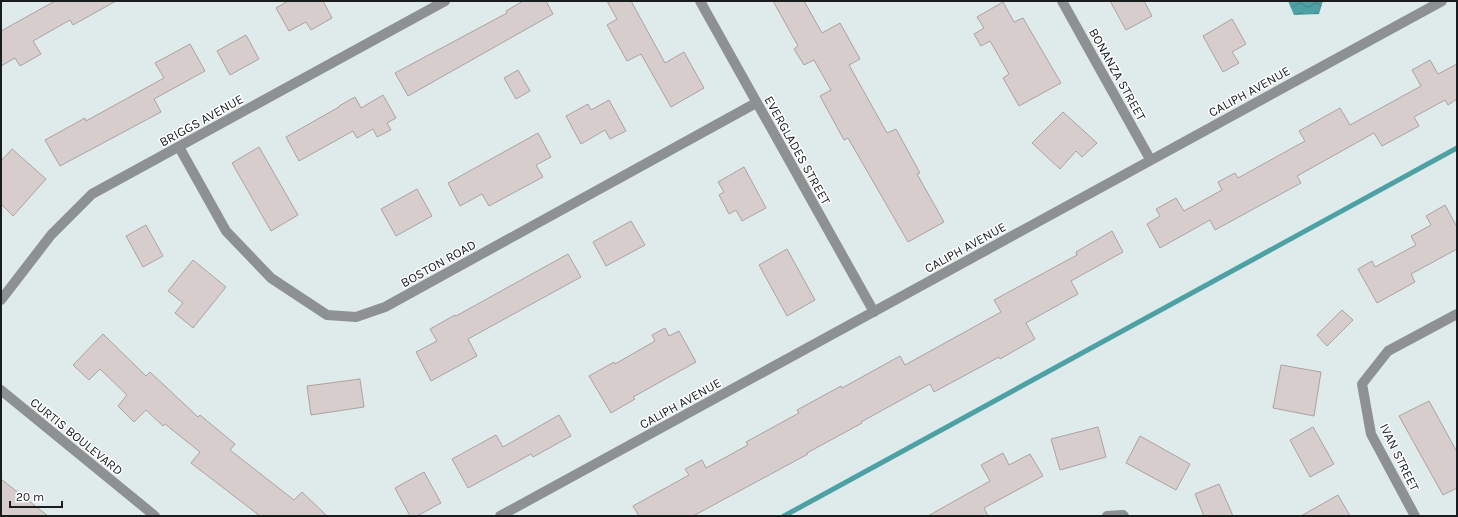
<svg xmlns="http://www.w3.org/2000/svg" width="1458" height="517" viewBox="0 0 1458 517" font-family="Karla,sans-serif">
	<defs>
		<pattern id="water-waves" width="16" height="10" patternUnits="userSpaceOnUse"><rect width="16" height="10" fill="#4da1a4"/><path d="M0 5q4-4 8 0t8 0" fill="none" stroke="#3f8385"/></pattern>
	</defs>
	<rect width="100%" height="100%" fill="#dfeaea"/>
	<!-- water -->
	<polygon fill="url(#water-waves)" points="1288,1 1323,1 1319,14 1294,15"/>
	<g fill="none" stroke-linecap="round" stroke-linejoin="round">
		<!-- stream -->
		<polyline stroke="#4da1a4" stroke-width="5" points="784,516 1457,148"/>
	</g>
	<!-- building -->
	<g fill="#d8cdcd" stroke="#ada2a2">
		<polygon points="55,1 116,1 73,25 70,20 33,41 41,54 20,66 15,58 1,66 1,31"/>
		<polygon points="288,1 323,1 332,18 311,30 306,22 289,31 276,8"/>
		<polygon points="523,1 546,1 553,14 408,96 395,73 507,13 506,11"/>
		<polygon points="607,1 631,1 665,63 684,52 704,88 671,107 641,54 627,61 607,25 617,19"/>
		<polygon points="773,1 804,1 822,33 840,23 860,59 849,65 887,133 896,129 920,173 917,174 944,222 908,242 848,138 844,140 820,96 831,90 814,60 804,65 794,49 798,46"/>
		<polygon points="1110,1 1144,1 1152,16 1126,30"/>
		<polygon points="1003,2 1014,22 1023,18 1061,83 1019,106 1003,78 1009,74 990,41 981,46 974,34 984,28 977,17"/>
		<polygon points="1232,19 1246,44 1232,52 1239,63 1223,72 1203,36"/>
		<polygon points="246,35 259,59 230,75 217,51"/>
		<polygon points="190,44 205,71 154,99 161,112 60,166 45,140 85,118 86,121 164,78 155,63"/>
		<polygon points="1430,60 1438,74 1457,64 1457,99 1448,105 1445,100 1414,117 1419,126 1382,146 1374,133 1297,176 1301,183 1215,230 1210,220 1160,248 1147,224 1160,216 1156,209 1176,198 1184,211 1222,190 1218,182 1235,173 1238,178 1305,141 1299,131 1340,108 1350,125 1421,86 1412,70"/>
		<polygon points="518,70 530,91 516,99 504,78"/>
		<polygon points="383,95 396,118 387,123 391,130 377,137 373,129 357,138 353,131 299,161 286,137 339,107 339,106 355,97 361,108"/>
		<polygon points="609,100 626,131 610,139 605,130 581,144 566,116 588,104 591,110"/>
		<polygon points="1063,112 1097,143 1082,157 1076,151 1060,169 1032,143"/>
		<polygon points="538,133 551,157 536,165 543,177 489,206 482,194 460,206 448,183"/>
		<polygon points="259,147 298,215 271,231 232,163"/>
		<polygon points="12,149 46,179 13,216 1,204 1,161"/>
		<polygon points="744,167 766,208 742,221 736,210 729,214 719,195 724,192 718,182"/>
		<polygon points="417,189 432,216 396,236 381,209"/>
		<polygon points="1445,205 1457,227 1457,249 1411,274 1415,282 1377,303 1358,269 1372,261 1375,267 1416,245 1411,236 1431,225 1426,216"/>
		<polygon points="631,221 645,245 606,266 593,242"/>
		<polygon points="146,225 163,256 143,267 126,236"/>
		<polygon points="1112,231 1123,252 1071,281 1078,294 1026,323 1035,339 1000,359 999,357 934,392 930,384 861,422 862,423 807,453 808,454 693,516 639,516 633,506 689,475 685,469 702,460 706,468 748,445 746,442 799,413 797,410 841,386 842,388 900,356 905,365 1001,312 994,300 1077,255 1076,252"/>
		<polygon points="787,249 815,300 787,316 759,265"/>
		<polygon points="568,254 581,277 468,339 477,356 431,381 416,352 437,341 430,329 455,315 456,316"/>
		<polygon points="193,260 226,287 193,328 175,313 183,303 168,291"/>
		<polygon points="1342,310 1353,320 1327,346 1317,335"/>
		<polygon points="665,328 669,336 679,331 696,362 633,397 635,399 611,413 589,376 614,362 615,364 655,341 652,335"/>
		<polygon points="103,334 146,376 150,372 198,417 200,415 235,444 230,450 294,500 302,492 327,516 260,516 191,463 200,452 165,424 163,426 146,410 134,422 118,406 127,395 100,369 89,380 73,365"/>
		<polygon points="1281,365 1321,372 1314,416 1273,408"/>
		<polygon points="360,379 364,407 311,415 307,386"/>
		<polygon points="1429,401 1457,452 1457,488 1443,495 1399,416"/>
		<polygon points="559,415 571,436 533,457 531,454 468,488 452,459 496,435 503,447"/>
		<polygon points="1098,427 1106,457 1060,470 1051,439"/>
		<polygon points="1313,427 1334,464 1310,477 1290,440"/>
		<polygon points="1140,436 1190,464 1176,490 1126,463"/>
		<polygon points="1003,453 1009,465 1030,454 1043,476 984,508 988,516 928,516 990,481 981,465"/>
		<polygon points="424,472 441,503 417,516 410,516 395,488"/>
		<polygon points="1,479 48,516 1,516"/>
		<polygon points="1219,484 1233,516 1204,516 1195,494"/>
		<polygon points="1338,495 1350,516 1301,516"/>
	</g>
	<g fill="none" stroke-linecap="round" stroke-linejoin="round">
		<!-- minor -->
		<g stroke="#8d9191" stroke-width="10">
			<polyline points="700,1 874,312"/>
			<polyline points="1062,1 1150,159"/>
			<polyline points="179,147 226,231 271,278 327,315 356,317 385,307 756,103"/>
			<polyline points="1,300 51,235 92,194 445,1"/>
			<polyline points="1,390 155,516"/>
			<polyline points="500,516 1442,1"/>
			<polyline points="1107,516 1123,515 1124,516"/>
			<polyline points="1415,516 1371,434 1362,384 1388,351 1457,314"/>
		</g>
	</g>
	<g text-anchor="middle" stroke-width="3" stroke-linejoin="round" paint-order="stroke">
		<!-- street labels -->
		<g font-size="13" fill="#191d1d" stroke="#fff">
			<text transform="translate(1118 74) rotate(61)" y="5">BONANZA STREET</text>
			<text transform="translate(1249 91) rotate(-29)" y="5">CALIPH AVENUE</text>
			<text transform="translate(201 120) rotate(-29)" y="5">BRIGGS AVENUE</text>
			<text transform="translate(798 150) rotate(61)" y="5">EVERGLADES STREET</text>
			<text transform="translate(965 247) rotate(-29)" y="5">CALIPH AVENUE</text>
			<text transform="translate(438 263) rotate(-29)" y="5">BOSTON ROAD</text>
			<text transform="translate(680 403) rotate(-29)" y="5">CALIPH AVENUE</text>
			<text transform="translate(77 436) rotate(39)" y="5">CURTIS BOULEVARD</text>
			<text transform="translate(1400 457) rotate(64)" y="5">IVAN STREET</text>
		</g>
	</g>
	<!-- border -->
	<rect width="1458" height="517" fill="none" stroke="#191d1d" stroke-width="4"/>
	<!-- scale -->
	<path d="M10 501v6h52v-6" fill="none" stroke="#191d1d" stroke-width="2"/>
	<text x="16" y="501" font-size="12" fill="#191d1d" stroke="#ffffff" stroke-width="3" paint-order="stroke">20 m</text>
</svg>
